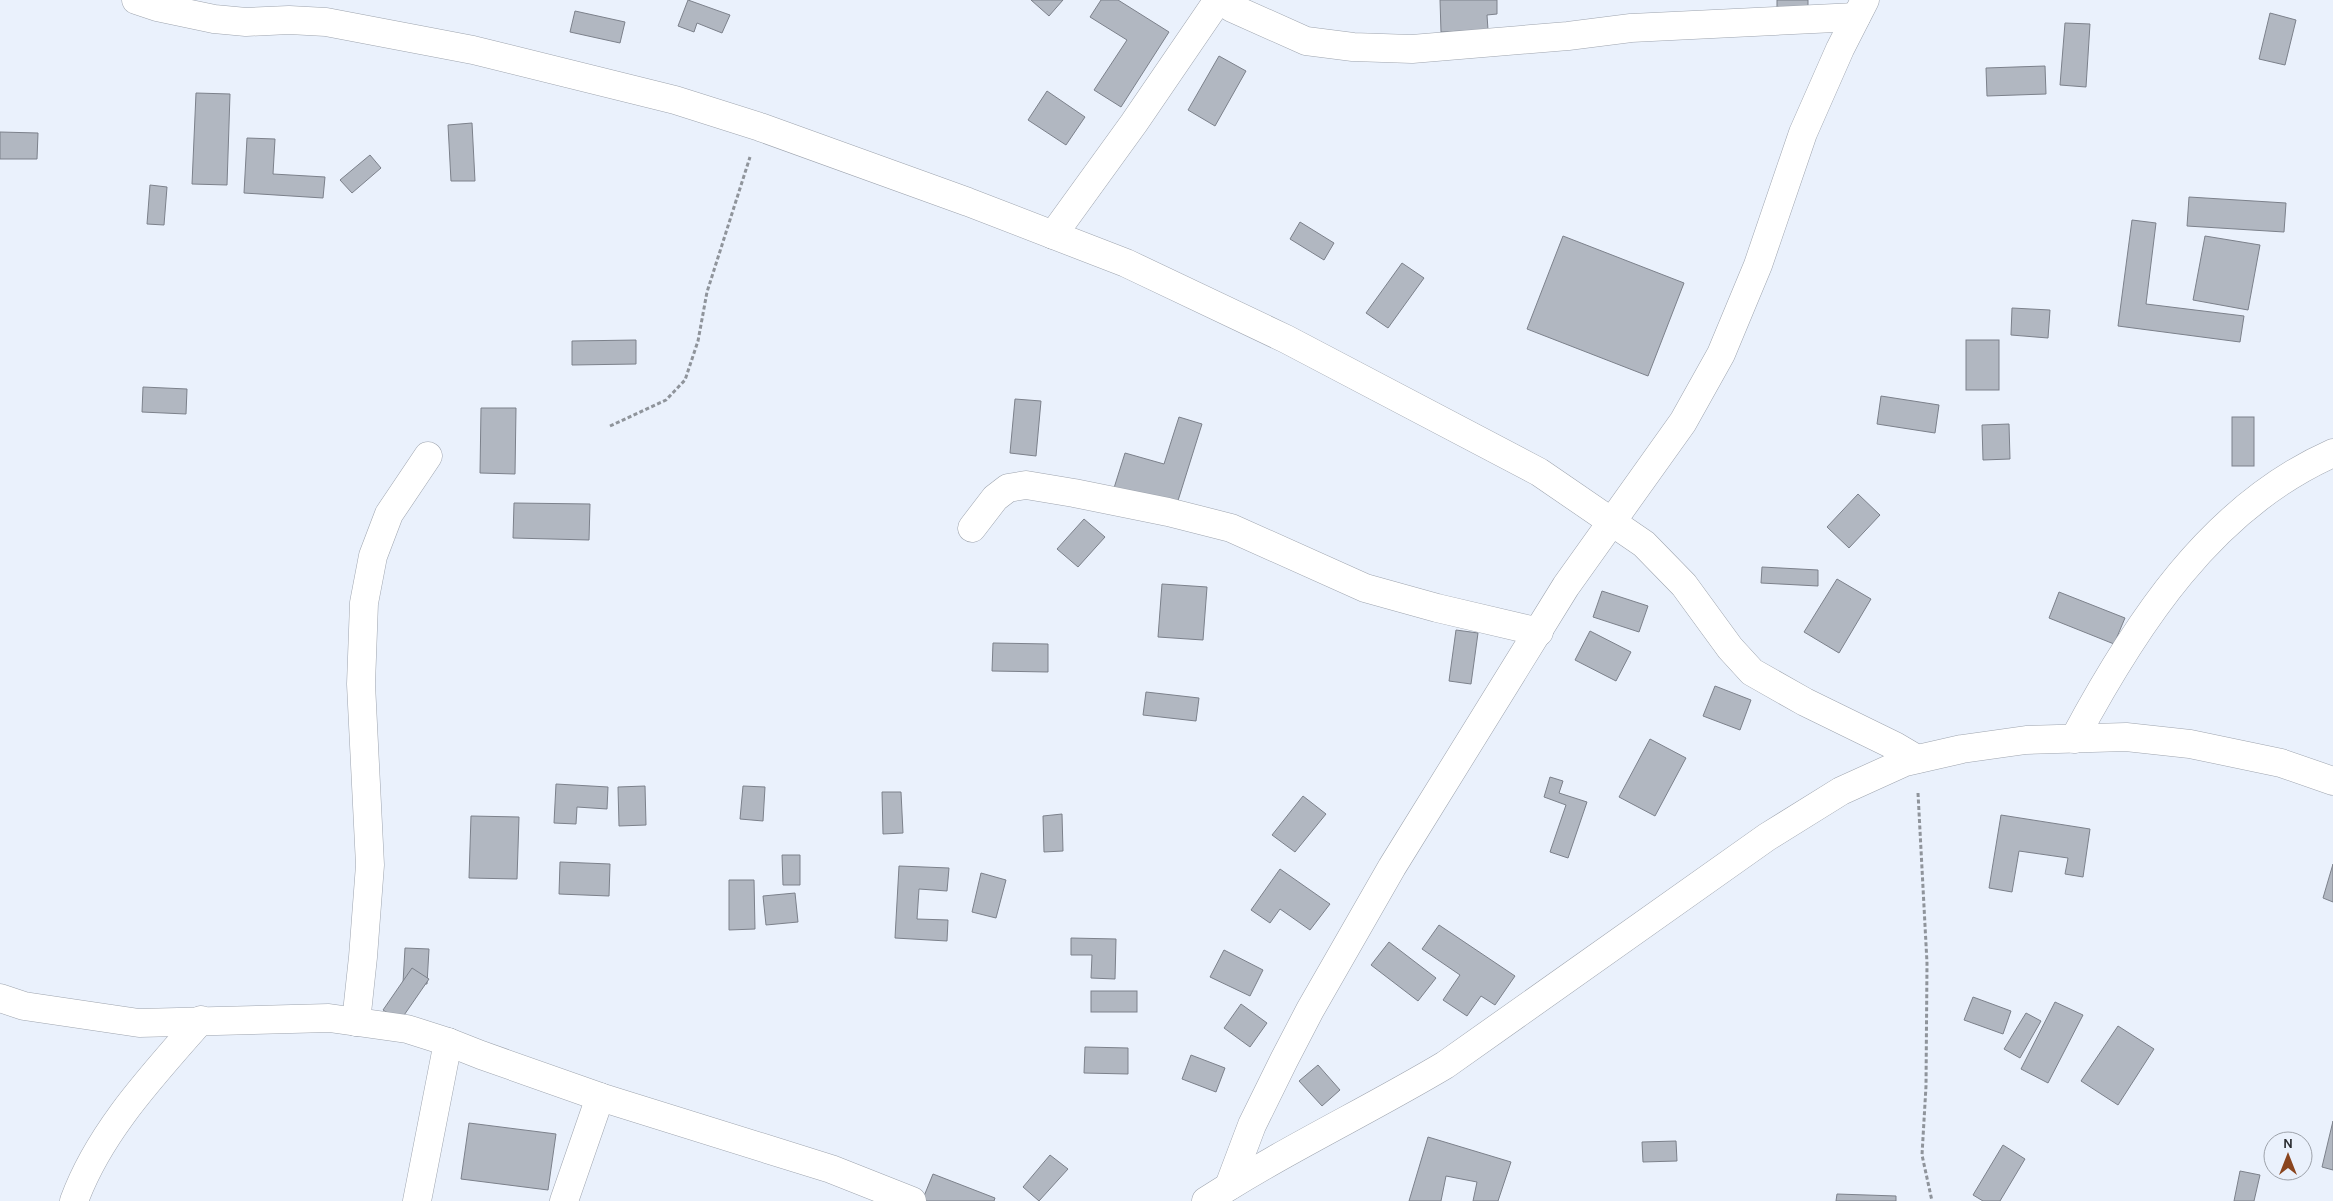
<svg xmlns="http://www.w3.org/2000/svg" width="2333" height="1201" viewBox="0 0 2333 1201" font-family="Karla,sans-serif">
	<rect width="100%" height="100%" fill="#eaf1fc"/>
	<!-- building -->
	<g fill="#b1b7c1" stroke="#7c818b">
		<polygon points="688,0 730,15 722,33 697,23 694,32 678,26"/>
		<polygon points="1031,0 1063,0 1049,16"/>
		<polygon points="1101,0 1118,0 1169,32 1121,107 1094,90 1127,40 1090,17"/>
		<polygon points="1440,0 1497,0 1497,14 1487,15 1488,30 1441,32"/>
		<polygon points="1777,0 1808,0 1808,12 1777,13"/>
		<polygon points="575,11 625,22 620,43 570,32"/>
		<polygon points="2270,13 2296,20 2285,65 2259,59"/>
		<polygon points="2065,23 2090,24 2086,87 2060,85"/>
		<polygon points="1219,56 1246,71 1215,126 1188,110"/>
		<polygon points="2045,66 2046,94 1987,96 1986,68"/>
		<polygon points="1047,91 1085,117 1066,145 1028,120"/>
		<polygon points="196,93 230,94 227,185 192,184"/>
		<polygon points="472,123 475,181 451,181 448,125"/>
		<polygon points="0,132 38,133 37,159 0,159"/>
		<polygon points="247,138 275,139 273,174 325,177 323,198 244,193"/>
		<polygon points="370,155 381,168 352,193 340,180"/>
		<polygon points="150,185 167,187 164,225 147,224"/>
		<polygon points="2189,197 2286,203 2284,232 2187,226"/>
		<polygon points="2132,220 2156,223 2146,304 2244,316 2240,342 2118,326"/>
		<polygon points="1300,222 1334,243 1324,260 1290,239"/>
		<polygon points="1563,236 1684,283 1648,376 1527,329"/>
		<polygon points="2205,236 2260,245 2248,310 2193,300"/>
		<polygon points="1402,263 1424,278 1388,328 1366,313"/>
		<polygon points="2012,308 2050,310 2048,338 2011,335"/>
		<polygon points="636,340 636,364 572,365 572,341"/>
		<rect x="1966" y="340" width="33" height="50"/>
		<polygon points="143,387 187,389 186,414 142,412"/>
		<polygon points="1881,396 1939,405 1935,433 1877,424"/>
		<polygon points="1015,399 1041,401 1036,456 1010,453"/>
		<polygon points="481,408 516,408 515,474 480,473"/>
		<polygon points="1179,417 1202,424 1176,507 1114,488 1125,453 1164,464"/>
		<rect x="2232" y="417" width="22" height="49"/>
		<polygon points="2009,424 2010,459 1983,460 1982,425"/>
		<polygon points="1858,494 1880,515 1849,548 1827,527"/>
		<polygon points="514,503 590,504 589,540 513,538"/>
		<polygon points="1084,519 1105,537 1078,567 1057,549"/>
		<polygon points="1762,567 1818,570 1818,586 1761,583"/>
		<polygon points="1837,579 1871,599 1839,653 1804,632"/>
		<polygon points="1162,584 1207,587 1203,640 1158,637"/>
		<polygon points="1602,591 1648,606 1639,632 1593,617"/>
		<polygon points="2059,592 2125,618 2114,644 2049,618"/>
		<polygon points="1456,630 1478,633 1471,684 1449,681"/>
		<polygon points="1590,631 1631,652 1616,681 1575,660"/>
		<polygon points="993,643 1048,644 1048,672 992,671"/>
		<polygon points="1715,686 1751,700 1740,730 1703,716"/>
		<polygon points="1146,692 1199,698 1196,721 1143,715"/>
		<polygon points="1650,739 1686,758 1655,816 1619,797"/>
		<polygon points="1550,777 1563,781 1559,793 1587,802 1568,858 1550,852 1566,805 1544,797"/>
		<polygon points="556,784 608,787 607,809 577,807 576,824 554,823"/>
		<polygon points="645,786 646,825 619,826 618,787"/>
		<polygon points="743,786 765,787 763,821 740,819"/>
		<polygon points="882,792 901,792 903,833 883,834"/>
		<polygon points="1303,796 1326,814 1295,852 1272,835"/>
		<polygon points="1062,814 1063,851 1044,852 1043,816"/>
		<polygon points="2001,815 2090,829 2083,877 2065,874 2068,858 2019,851 2012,892 1989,888"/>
		<polygon points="471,816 519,817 517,879 469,878"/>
		<polygon points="782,855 800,855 800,885 783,885"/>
		<polygon points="560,862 610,864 609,896 559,894"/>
		<polygon points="2333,864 2333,902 2323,898"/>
		<polygon points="899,866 949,868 947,891 919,889 917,919 948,920 947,941 895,938"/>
		<polygon points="1280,869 1330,904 1310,930 1280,909 1270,923 1251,910"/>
		<polygon points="981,873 1006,880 996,918 972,912"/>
		<polygon points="729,880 754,880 755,929 729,930"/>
		<polygon points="795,893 798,922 766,925 763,896"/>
		<polygon points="1439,925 1515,976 1495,1005 1481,996 1467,1016 1443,1000 1460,975 1422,949"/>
		<polygon points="1071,938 1116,939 1115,979 1091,978 1092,955 1071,955"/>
		<polygon points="1389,942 1436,978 1418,1001 1371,965"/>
		<polygon points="405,948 429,949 427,984 403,983"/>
		<polygon points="1224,950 1263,970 1250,996 1210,977"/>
		<polygon points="412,968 429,979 400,1021 383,1010"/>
		<rect x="1091" y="991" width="46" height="21"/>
		<polygon points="1973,997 2011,1011 2003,1034 1964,1020"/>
		<polygon points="2055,1002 2083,1015 2048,1083 2021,1069"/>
		<polygon points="1241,1004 1267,1023 1250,1047 1224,1028"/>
		<polygon points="2026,1013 2041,1021 2020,1058 2004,1049"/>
		<polygon points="2118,1026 2154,1049 2118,1105 2081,1081"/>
		<polygon points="1085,1047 1128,1048 1128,1074 1084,1073"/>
		<polygon points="1191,1055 1225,1068 1216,1092 1182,1079"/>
		<polygon points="1318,1065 1340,1090 1322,1106 1299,1081"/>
		<polygon points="2333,1121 2333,1170 2322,1167"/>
		<polygon points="469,1123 556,1134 548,1190 461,1179"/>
		<polygon points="1428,1137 1511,1162 1498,1201 1473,1201 1477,1182 1446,1176 1441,1201 1409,1201"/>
		<polygon points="1676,1141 1677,1161 1643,1162 1642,1142"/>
		<polygon points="2003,1145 2025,1159 2000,1201 1983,1201 1973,1195"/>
		<polygon points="1050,1155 1068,1169 1039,1201 1023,1187"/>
		<polygon points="2240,1171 2260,1175 2254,1201 2234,1201"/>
		<polygon points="933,1174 995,1198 994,1201 922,1201"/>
		<polygon points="1837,1194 1896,1196 1896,1201 1836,1201"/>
	</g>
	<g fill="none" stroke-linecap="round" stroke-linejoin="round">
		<defs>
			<g id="street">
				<polyline points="136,0 157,7 214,19 246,22 289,20 326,22 473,50 675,100 760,127 968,202 1126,263 1286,339 1539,472 1644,544 1684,585 1730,648 1752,672 1805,702 1895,746 1917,759"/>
				<polyline points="1221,0 1232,8 1306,41 1353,47 1412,49 1568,36 1631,28 1856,17"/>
				<polyline points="1053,235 1134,123 1218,0"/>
				<polyline points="972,528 995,498 1008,488 1026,485 1074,493 1168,512 1231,528 1365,588 1437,608 1539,632"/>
				<path d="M2074,739C2135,625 2211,507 2333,453"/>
				<polyline points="0,998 24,1006 139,1023 329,1018 407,1029 448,1042 481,1055 600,1097 831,1169 912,1201"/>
				<polyline points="356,1022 363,957 370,865 361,684 364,603 373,556 389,514 428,456"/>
				<polyline points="1229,1186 1252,1125 1284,1060 1310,1010 1392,867 1566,586 1683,422 1721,354 1758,265 1803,133 1840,49 1865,0"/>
				<path d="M74,1201C99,1132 153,1075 201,1020"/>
				<polyline points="417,1201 448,1042"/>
				<polyline points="564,1201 600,1097"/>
				<path d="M1206,1201C1283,1151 1366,1112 1445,1065L1767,837L1841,791L1905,762L1962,749L2026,740L2126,737L2190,744L2281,763L2333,781"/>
			</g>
		</defs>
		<!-- street casing -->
		<use href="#street" stroke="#9ea4ae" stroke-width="29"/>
		<!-- path -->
		<g stroke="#8f949b" stroke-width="3" stroke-dasharray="4 2.5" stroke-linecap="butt">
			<polyline points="610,426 666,400 685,380 698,341 707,292 750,157"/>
			<polyline points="1918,793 1927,963 1926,1086 1922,1155 1932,1201"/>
		</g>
		<!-- street -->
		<use href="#street" stroke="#fff" stroke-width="28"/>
	</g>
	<!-- north arrow -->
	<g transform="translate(2288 1156)"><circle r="24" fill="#eaf1fc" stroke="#9ea3ab"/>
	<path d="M0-4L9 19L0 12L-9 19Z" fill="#8a451e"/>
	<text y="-8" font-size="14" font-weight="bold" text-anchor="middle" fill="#2b2d31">N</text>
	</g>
</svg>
